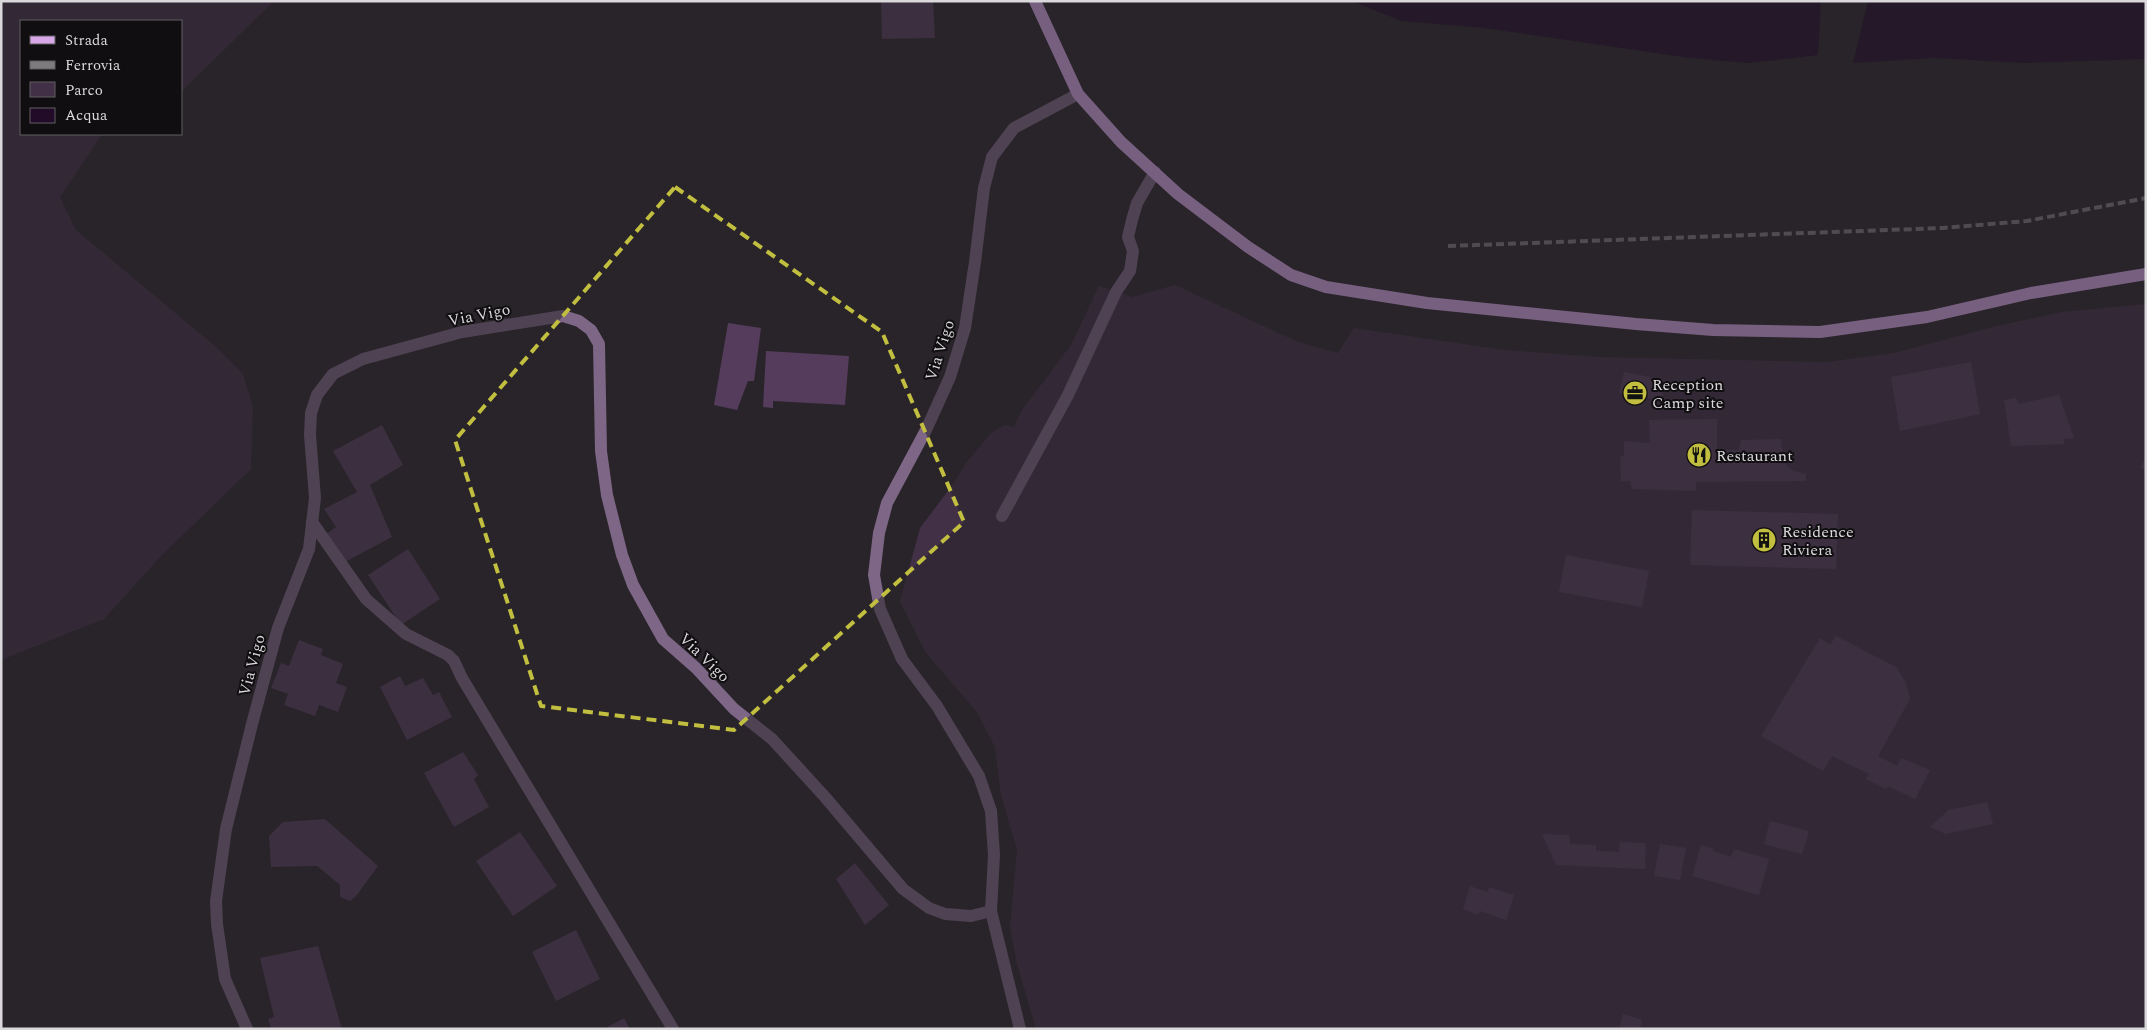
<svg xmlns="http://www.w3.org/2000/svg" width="2147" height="1030" viewBox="0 0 2147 1030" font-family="Spectral,serif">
	<rect width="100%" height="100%" fill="#282429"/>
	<!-- green -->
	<g fill="#413046">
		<polygon points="1,1 274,1 181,92 181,21 21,21 21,134 102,134 60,197 76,230 216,347 243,374 253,407 251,469 161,556 104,619 1,660"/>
		<polygon points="1175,285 1298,342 1338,353 1354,328 1504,350 1599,357 1827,362 1894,353 1993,327 2061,312 2146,304 2146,1029 1036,1029 1017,964 1010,927 1017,850 1001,795 995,747 977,712 926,653 900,601 920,528 956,480 966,463 991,433 1005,425 1014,427 1022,410 1071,345 1099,286 1132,297"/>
	</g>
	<!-- water -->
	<g fill="#210b28">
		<polygon points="1351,1 1821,1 1818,55 1749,63 1690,58 1484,28 1402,21"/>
		<polygon points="1868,1 2146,1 2146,59 2023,63 1935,58 1853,63"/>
	</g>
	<!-- building -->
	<g fill="#553c5c">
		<polygon points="881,1 933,1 935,38 882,39"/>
		<polygon points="728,323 761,328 754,381 748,381 737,410 714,405"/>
		<polygon points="766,351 849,356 845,405 773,401 773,408 763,407"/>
		<polygon points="1971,362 1980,414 1900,431 1891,377"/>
		<polygon points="1624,372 1665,380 1662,401 1619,393"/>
		<polygon points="2059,395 2074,438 2063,439 2065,444 2011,446 2004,400 2016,398 2019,404"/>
		<polygon points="1717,419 1717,450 1739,450 1741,440 1781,439 1783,458 1787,466 1793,471 1806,474 1806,481 1696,482 1696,491 1632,489 1630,481 1621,481 1620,457 1624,456 1624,441 1650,443 1649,420"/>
		<polygon points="382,425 403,465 370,485 392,537 343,563 326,534 336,527 324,509 357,492 333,451"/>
		<polygon points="2146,457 2146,471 2140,467"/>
		<polygon points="1692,510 1838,514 1836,569 1690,565"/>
		<polygon points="408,549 440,599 401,625 368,575"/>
		<polygon points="1566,555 1649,571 1642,607 1559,592"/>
		<polygon points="1836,636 1896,667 1906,683 1910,699 1878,756 1897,766 1901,758 1930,770 1915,799 1888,786 1886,789 1866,779 1869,774 1832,756 1823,771 1761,736 1820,638 1830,645"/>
		<polygon points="299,640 323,649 321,655 343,664 336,683 347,687 338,712 319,705 315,716 284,705 288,694 271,688 281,663 289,666"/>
		<polygon points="400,676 405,686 423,678 433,695 439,692 452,717 407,740 380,687"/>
		<polygon points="463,752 478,775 474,779 489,807 454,827 424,773"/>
		<polygon points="1987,802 1993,824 1946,834 1930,827 1949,810"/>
		<polygon points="325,819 378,866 357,895 350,901 340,897 340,885 317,866 271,867 269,836 283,822"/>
		<polygon points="1770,821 1809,831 1802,854 1764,844"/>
		<polygon points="520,832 557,886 513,916 476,861"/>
		<polygon points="1542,834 1569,835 1570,844 1596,845 1596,851 1619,852 1620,842 1646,843 1645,869 1556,865"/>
		<polygon points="1660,844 1686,848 1680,880 1654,876"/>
		<polygon points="1701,845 1713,849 1713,851 1731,857 1734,849 1769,859 1759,895 1692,876"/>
		<polygon points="855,863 889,905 865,925 836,879"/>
		<polygon points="1470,886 1487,892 1489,887 1514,895 1506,920 1480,911 1478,915 1463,909"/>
		<polygon points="576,930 600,979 556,1001 532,952"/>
		<polygon points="318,946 342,1029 271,1029 268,1019 274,1017 260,958"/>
		<polygon points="1623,1014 1642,1020 1640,1029 1619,1029"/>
		<polygon points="624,1018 630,1029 604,1029"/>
	</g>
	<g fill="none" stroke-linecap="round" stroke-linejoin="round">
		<!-- minor -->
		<g stroke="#7e6786" stroke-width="12">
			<polyline points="1002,516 1068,395 1116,292 1130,271 1133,251 1128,237 1132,220 1137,203 1155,172"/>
			<polyline points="312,522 366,599 406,634 448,655 454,661 462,678 673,1029"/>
			<polyline points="991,911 1020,1029"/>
			<polyline points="247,1029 225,979 217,924 216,901 226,829 252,724 278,628 309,549 315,498 310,435 311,413 317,395 333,374 363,359 462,332 563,316 579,321 591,330 599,344 601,451 607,495 622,555 633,585 663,639 696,668 734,709 772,739 825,797 903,889 929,908 945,914 971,916 991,911 994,855 991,811 979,776 937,706 902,659 880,609 874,575 879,533 887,503 926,430 950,377 965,328 975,262 984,188 992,157 1014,128 1078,94"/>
		</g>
		<!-- major -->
		<polyline stroke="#d8a7e8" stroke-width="12" points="1035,1 1078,94 1121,142 1178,194 1248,247 1291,275 1326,287 1427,303 1636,324 1713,330 1820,332 1927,317 2031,293 2146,274"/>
		<!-- rail -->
		<polyline stroke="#7e7b7f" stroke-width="4" stroke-dasharray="8 4" stroke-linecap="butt" points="1448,246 1943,228 2027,221 2146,198"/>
	</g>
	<!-- marked area -->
	<path d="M0 0H2147V1030H0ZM675,187L882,332L964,522L734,730L541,706L455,440Z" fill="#282429" fill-opacity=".55" fill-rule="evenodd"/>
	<path fill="none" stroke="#c1be40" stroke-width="4" stroke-dasharray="10 6" stroke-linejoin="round" d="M675,187L882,332L964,522L734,730L541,706L455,440Z"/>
	<!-- icons -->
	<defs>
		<symbol id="office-disc" viewBox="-11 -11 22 22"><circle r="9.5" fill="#c1be40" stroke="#100e10"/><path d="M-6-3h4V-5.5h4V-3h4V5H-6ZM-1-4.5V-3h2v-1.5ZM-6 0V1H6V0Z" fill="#111"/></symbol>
		<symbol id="restaurant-disc" viewBox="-11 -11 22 22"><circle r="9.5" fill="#c1be40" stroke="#100e10"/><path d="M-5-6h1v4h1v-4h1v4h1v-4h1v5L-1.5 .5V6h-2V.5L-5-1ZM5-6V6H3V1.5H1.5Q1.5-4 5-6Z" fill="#111"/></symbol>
		<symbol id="building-disc" viewBox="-11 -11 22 22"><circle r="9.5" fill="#c1be40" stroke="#100e10"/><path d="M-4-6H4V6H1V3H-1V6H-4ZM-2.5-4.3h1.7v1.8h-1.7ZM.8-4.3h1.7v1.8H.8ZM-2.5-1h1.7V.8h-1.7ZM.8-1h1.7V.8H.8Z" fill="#111"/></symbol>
	</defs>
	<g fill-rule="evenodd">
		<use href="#office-disc" x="1621" y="379" width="28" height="28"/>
		<use href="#restaurant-disc" x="1685" y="441" width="28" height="28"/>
		<use href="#building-disc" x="1750" y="526" width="28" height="28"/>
	</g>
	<g text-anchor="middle" stroke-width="4" stroke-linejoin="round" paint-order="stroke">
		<!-- street labels -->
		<g font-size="16" fill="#dad8db" stroke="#100e10">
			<text transform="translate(479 314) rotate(-11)" y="6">Via Vigo</text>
			<text transform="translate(939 350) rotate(-72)" y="6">Via Vigo</text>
			<text transform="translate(705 657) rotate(44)" y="6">Via Vigo</text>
			<text transform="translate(251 665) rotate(-75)" y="6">Via Vigo</text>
		</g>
		<!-- poi labels -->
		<g font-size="16" fill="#dad8db" stroke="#100e10" text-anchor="start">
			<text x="1652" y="390">Reception<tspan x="1652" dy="18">Camp site</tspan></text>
			<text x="1716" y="461">Restaurant</text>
			<text x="1782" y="537">Residence<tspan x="1782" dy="18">Riviera</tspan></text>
		</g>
	</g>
	<!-- border -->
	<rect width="2147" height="1030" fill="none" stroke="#dad8db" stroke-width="5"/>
	<!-- legend -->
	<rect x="20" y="20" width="162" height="115" fill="#100e10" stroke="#615f61"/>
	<rect x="30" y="36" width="25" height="8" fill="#d8a7e8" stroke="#615f61"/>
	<text x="65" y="45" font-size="15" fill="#dad8db">Strada</text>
	<rect x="30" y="61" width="25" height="8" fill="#7e7b7f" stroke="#615f61"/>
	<text x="65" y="70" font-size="15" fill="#dad8db">Ferrovia</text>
	<rect x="30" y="82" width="25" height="15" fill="#413046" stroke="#615f61"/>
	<text x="65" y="95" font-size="15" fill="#dad8db">Parco</text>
	<rect x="30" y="108" width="25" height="15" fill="#210b28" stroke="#615f61"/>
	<text x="65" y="120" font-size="15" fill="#dad8db">Acqua</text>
</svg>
